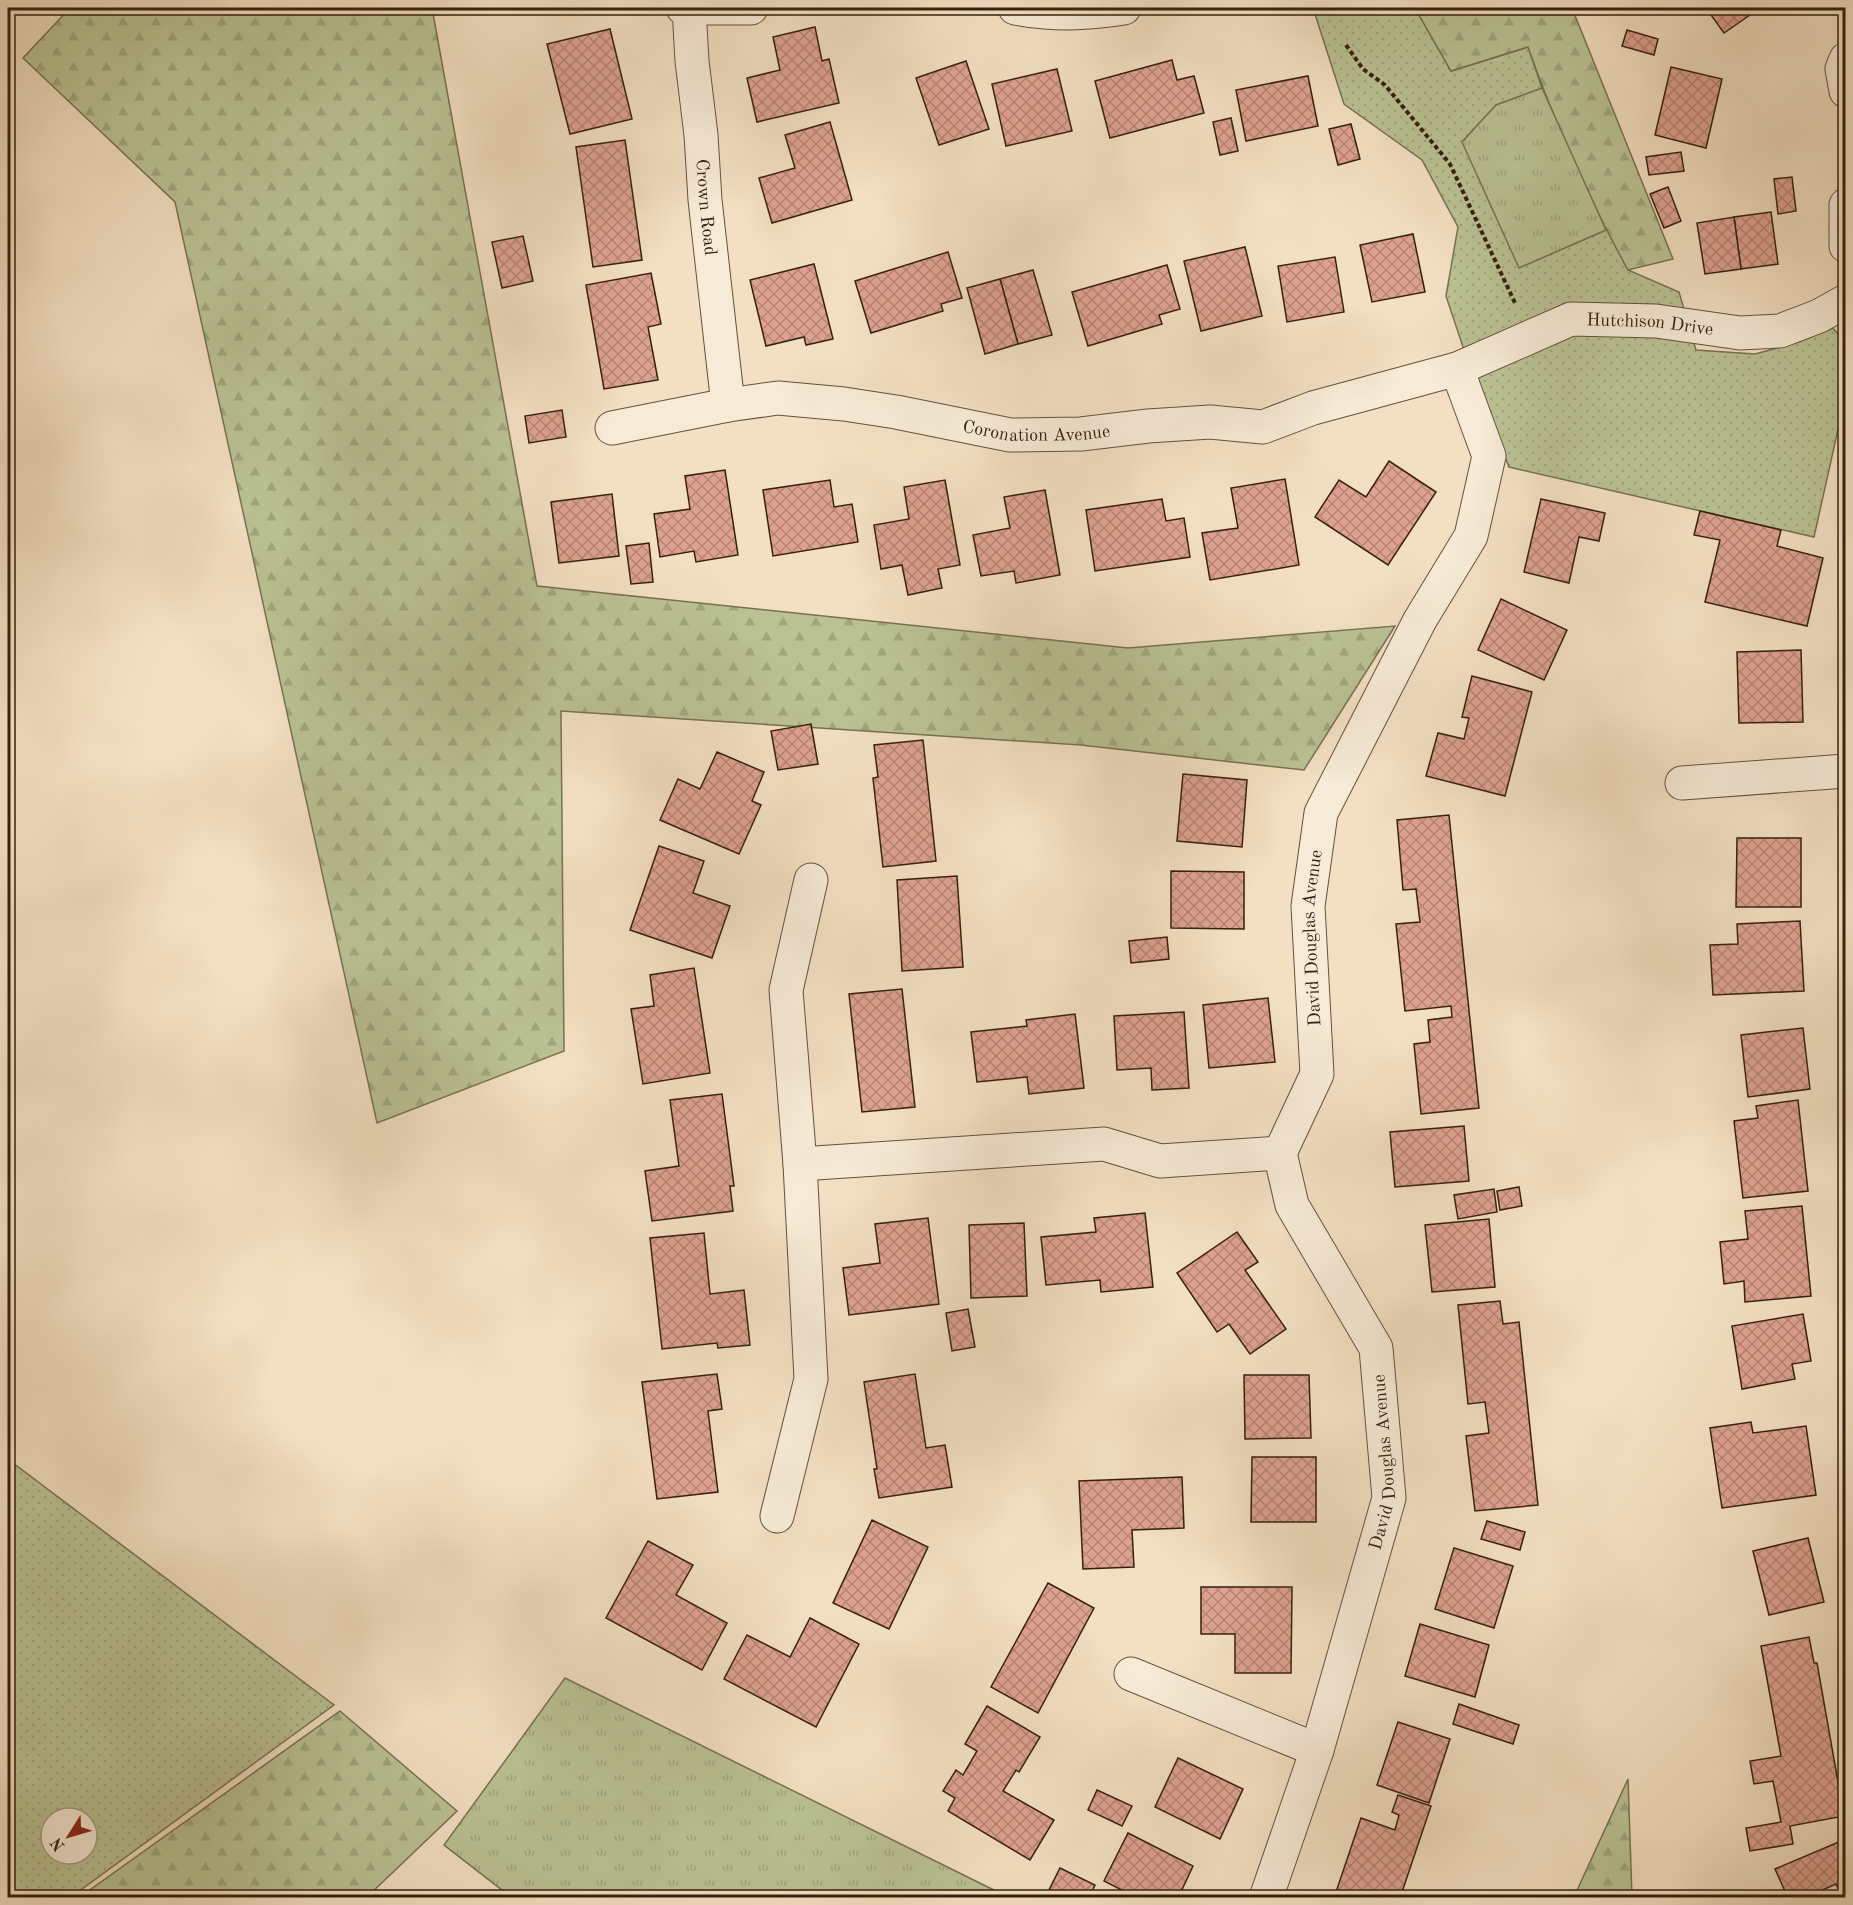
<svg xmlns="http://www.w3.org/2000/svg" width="1853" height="1905" viewBox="0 0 1853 1905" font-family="'Old Standard TT',serif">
	<defs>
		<pattern id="grass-dots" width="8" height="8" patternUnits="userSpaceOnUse" patternTransform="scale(1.5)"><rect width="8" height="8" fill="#bac294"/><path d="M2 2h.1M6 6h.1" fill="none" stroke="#a0a67e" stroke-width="1.8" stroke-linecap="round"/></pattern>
		<pattern id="forest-firs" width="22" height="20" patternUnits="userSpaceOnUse" patternTransform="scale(1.5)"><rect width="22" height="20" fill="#bac294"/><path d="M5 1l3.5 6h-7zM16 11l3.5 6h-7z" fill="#a0a67e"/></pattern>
		<pattern id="park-tufts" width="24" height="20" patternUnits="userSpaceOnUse" patternTransform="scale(1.5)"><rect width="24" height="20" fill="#bac294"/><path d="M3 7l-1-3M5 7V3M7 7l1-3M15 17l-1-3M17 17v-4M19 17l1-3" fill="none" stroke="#a0a67e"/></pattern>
		<pattern id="building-cross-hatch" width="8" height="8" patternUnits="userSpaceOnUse" patternTransform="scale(1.5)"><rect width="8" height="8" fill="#dfa291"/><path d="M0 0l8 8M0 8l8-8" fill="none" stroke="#b68475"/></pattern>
	</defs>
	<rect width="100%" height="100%" fill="#f3e0c2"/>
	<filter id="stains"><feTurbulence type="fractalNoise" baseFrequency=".00333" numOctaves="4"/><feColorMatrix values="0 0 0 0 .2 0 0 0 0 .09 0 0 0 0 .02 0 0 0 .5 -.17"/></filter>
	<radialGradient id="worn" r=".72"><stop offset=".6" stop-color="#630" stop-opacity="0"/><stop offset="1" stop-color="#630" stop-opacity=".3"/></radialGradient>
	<!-- grass -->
	<g fill="url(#grass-dots)" stroke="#787151" stroke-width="1.5" fill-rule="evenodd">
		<polygon points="1313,8 1415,8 1451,71 1528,47 1542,88 1628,270 1679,292 1696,350 1755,354 1799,342 1833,328 1845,343 1845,398 1814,537 1509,467 1474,380 1446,296 1458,227 1422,160 1344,104"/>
		<path d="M8,1463H13L334,1705L71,1897H8ZM51,1818H87V1854H51Z"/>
	</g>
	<!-- forest -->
	<g fill="url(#forest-firs)" stroke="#787151" stroke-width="1.5">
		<polygon points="70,8 432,8 537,586 1128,648 1395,626 1304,770 1081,745 561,711 564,1051 377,1123 175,202 23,58"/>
		<path d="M1415,8H1572L1673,259L1628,270C1589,199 1555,124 1528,47L1451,71Z"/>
		<polygon points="340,1711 457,1811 367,1897 80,1897"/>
		<polygon points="1628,1779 1632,1897 1574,1897"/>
	</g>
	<!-- park -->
	<g fill="url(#park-tufts)" stroke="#787151" stroke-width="1.5">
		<polygon points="1542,88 1606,230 1519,268 1462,142 1496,105"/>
		<polygon points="565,1678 1008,1897 511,1897 444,1845"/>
	</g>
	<!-- building -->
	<g fill="url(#building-cross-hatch)" stroke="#35200e" stroke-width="1.5">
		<polygon points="1706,8 1760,8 1724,33"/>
		<polygon points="815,27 822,61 829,59 839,103 757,122 747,78 780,70 773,37"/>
		<polygon points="610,29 632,119 570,134 547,44"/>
		<polygon points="1627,30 1658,39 1654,55 1622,46"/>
		<polygon points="1172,60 1177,80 1194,76 1204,113 1110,138 1095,81"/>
		<polygon points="966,61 989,129 939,145 916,78"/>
		<polygon points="1671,67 1722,79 1706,148 1655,135"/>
		<polygon points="1057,69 1072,131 1006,146 992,84"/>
		<polygon points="1308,76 1318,126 1246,141 1236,90"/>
		<polygon points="1231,118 1238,151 1220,155 1213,122"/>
		<polygon points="830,122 852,200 772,223 759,178 795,168 785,135"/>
		<polygon points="1351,124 1360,159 1338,165 1329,129"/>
		<polygon points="625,140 642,260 593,267 576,147"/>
		<polygon points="1681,152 1684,171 1649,175 1646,157"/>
		<polygon points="1792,177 1796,211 1778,214 1774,179"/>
		<polygon points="1668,187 1681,221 1664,228 1650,194"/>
		<polygon points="1771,212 1778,264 1741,269 1734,217"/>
		<polygon points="1734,217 1741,269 1705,274 1697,223"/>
		<polygon points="1413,234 1425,292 1372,302 1360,245"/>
		<polygon points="523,236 533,281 502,288 492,242"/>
		<polygon points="1245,247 1262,316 1201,331 1184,261"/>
		<polygon points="948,252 962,298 941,304 943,311 871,333 855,281"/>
		<polygon points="1335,257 1344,312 1287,322 1278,266"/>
		<polygon points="814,264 833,339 806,345 804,337 766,346 750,280"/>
		<polygon points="1167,265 1180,309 1159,315 1162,324 1088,346 1072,292"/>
		<polygon points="1033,270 1052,335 1018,344 1000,279"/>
		<polygon points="651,273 661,324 648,327 658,380 604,389 586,285"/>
		<polygon points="1000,279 1018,344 985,354 967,288"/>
		<polygon points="562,410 566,437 529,443 525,416"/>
		<polygon points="1846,447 1846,475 1841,474"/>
		<polygon points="1389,461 1436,492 1388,565 1315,517 1339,480 1366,497"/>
		<polygon points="725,470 738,555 696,562 694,551 660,557 654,514 690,509 685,476"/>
		<polygon points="1285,479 1299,565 1210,580 1202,533 1238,528 1231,488"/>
		<polygon points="830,480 834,507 852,504 858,542 773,556 763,490"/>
		<polygon points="945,480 960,565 938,569 942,588 908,595 902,565 881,569 874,525 909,519 904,487"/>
		<polygon points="1045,490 1060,575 1016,583 1014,571 981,576 973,535 1010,528 1004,497"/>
		<polygon points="612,494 619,556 559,563 551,502"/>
		<polygon points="1162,499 1166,521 1184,518 1190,557 1095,571 1086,510"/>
		<polygon points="1541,499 1605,513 1599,541 1579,537 1569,583 1524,572"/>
		<polygon points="1700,511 1781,530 1777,546 1823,558 1807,626 1705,602 1720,540 1694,535"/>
		<polygon points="649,543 653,582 631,584 626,546"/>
		<polygon points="1501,599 1567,630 1544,680 1478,650"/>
		<polygon points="1801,650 1803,722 1739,723 1737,652"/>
		<polygon points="1472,676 1532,692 1505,796 1426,776 1438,733 1464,739 1469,718 1462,717"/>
		<polygon points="811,724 818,764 778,770 771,731"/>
		<polygon points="923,740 936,861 883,867 873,778 878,777 874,745"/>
		<polygon points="717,752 764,772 752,801 761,805 739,854 660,820 678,779 700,789"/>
		<polygon points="1183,774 1247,780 1242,847 1177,841"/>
		<polygon points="1449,815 1479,1108 1421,1114 1414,1044 1430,1042 1428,1020 1452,1017 1451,1006 1405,1011 1396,924 1420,922 1416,889 1403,890 1397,820"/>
		<polygon points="1737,838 1801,838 1801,907 1736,907"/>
		<polygon points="659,846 704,861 693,893 730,906 712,958 630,930"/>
		<polygon points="1171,871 1244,872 1244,929 1171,928"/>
		<polygon points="957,876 963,967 902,971 897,880"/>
		<polygon points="1800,921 1804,991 1713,995 1710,945 1738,944 1737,924"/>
		<polygon points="1167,937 1169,959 1131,963 1129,941"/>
		<polygon points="694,968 710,1073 643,1084 631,1009 654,1006 650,975"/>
		<polygon points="902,989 915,1107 862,1112 849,994"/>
		<polygon points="1268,998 1275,1062 1209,1068 1203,1005"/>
		<polygon points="1184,1012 1189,1088 1152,1090 1151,1068 1117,1070 1114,1016"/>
		<polygon points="1075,1014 1084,1088 1029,1094 1027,1077 977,1082 971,1032 1027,1026 1026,1020"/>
		<polygon points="1803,1028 1810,1089 1748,1097 1741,1035"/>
		<polygon points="722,1094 734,1186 730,1186 733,1211 652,1221 645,1171 679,1166 670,1100"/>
		<polygon points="1798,1100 1808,1191 1743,1198 1734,1121 1758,1118 1756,1106"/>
		<polygon points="1464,1126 1469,1181 1395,1187 1390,1132"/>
		<polygon points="1519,1187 1522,1206 1500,1210 1497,1191"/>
		<polygon points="1494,1189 1497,1212 1458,1219 1454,1195"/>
		<polygon points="1802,1206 1811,1296 1745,1302 1744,1281 1724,1284 1720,1242 1748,1239 1745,1211"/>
		<polygon points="1145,1213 1153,1287 1101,1292 1100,1280 1046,1285 1041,1237 1096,1232 1094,1218"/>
		<polygon points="928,1218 939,1304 849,1315 843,1268 880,1263 875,1224"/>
		<polygon points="1489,1219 1495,1287 1432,1292 1425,1225"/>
		<polygon points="1024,1223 1027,1296 971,1298 969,1225"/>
		<polygon points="1237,1232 1258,1262 1245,1270 1286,1329 1250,1354 1229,1324 1217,1332 1177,1273"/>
		<polygon points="704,1233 710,1294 744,1290 750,1345 718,1348 717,1343 662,1349 650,1238"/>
		<polygon points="1500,1301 1503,1324 1519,1322 1538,1505 1475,1511 1466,1436 1489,1433 1485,1402 1468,1404 1458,1305"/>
		<polygon points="968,1309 975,1347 952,1351 946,1313"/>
		<polygon points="1803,1314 1811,1361 1792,1364 1795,1379 1742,1389 1732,1326"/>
		<polygon points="717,1374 722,1409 708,1411 718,1492 657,1499 642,1382"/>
		<polygon points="915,1374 926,1448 945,1445 952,1487 879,1498 874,1469 877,1469 864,1382"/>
		<polygon points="1244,1375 1309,1375 1311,1438 1245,1439"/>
		<polygon points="1751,1422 1753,1433 1806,1426 1816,1495 1722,1508 1710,1428"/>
		<polygon points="1252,1457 1316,1457 1316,1522 1251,1522"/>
		<polygon points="1182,1477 1184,1528 1132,1530 1134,1567 1083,1569 1079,1481"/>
		<polygon points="872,1520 928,1547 889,1629 833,1603"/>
		<polygon points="1487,1521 1525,1532 1520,1550 1481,1539"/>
		<polygon points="1808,1538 1824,1602 1769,1615 1753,1551"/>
		<polygon points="648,1541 693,1565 676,1595 727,1623 702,1670 606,1618"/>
		<polygon points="1454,1548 1513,1566 1494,1628 1435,1609"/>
		<polygon points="1048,1583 1094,1608 1038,1713 991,1687"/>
		<polygon points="1201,1587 1292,1587 1291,1673 1235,1673 1235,1634 1201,1634"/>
		<polygon points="810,1618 859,1644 816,1727 724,1679 747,1635 790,1657"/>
		<polygon points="1420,1624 1489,1645 1475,1697 1405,1676"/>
		<polygon points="1809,1637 1814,1663 1817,1663 1844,1816 1790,1826 1793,1844 1750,1851 1746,1828 1781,1822 1773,1781 1754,1784 1750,1761 1781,1756 1761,1646"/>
		<polygon points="1459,1704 1519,1725 1513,1744 1453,1724"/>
		<polygon points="987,1706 1040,1737 1019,1772 1016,1770 1003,1791 1054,1820 1030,1860 948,1811 955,1798 943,1791 956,1770 963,1775 977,1751 965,1744"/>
		<polygon points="1398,1722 1450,1739 1429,1803 1377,1785"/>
		<polygon points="1178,1758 1243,1789 1220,1839 1155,1807"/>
		<polygon points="1097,1790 1132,1806 1122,1826 1088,1810"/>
		<polygon points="1398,1795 1431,1806 1400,1898 1334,1898 1361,1818 1395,1830 1399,1815 1392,1812"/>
		<polygon points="1128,1833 1193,1866 1178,1898 1137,1898 1104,1881"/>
		<polygon points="1846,1839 1846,1898 1842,1898 1836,1884 1804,1898 1788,1898 1775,1869"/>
		<polygon points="1060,1868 1095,1885 1089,1898 1065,1898 1049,1890"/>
	</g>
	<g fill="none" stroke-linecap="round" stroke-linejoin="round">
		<defs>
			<g id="minor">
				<path id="s1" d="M683,8H689L692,61L701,135L705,200L728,405"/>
				<polyline points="689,8 751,8"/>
				<path d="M1015,8C1051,15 1088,14 1124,8"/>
				<polyline points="1846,59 1842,69 1846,91"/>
				<polyline points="1846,205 1846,246"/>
				<path id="s2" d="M612,428L728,405L778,398L844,404L896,412L1010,435L1081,434L1148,426L1210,422L1263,427L1313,408L1457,369L1571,319L1656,321L1740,333L1780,331L1819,316L1846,301"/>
				<polyline points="1682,783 1846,771"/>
				<polyline points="800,1164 1104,1144 1160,1161 1280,1153"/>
				<polyline points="777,1516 811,1379 800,1164 786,990 811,880"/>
				<polyline points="1131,1674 1317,1750"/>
				<path id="s3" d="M1266,1898L1317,1750L1389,1498L1376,1348L1292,1205L1280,1153L1317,1074L1308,906L1321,813L1420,620L1471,536L1489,456L1457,369"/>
			</g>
		</defs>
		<!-- minor casing -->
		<use href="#minor" stroke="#64503b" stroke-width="35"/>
		<!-- path -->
		<polyline stroke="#35200e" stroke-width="4" stroke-dasharray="4.5 3" stroke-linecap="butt" points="1346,45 1363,69 1385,85 1450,164 1515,303"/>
		<!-- minor -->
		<use href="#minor" stroke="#f7ebd7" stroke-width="33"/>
	</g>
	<g text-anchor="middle" stroke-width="4.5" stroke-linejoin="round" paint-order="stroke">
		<!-- street labels -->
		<g font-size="18" fill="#35200e" stroke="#f7ebd7">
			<text dy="6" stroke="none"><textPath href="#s1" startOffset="206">Crown Road</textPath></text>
			<text dy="6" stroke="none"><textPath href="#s2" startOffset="1064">Hutchison Drive</textPath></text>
			<text dy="6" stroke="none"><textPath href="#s2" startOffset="430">Coronation Avenue</textPath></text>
			<text dy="6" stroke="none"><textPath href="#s3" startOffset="1012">David Douglas Avenue</textPath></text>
			<text dy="6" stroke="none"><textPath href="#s3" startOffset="454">David Douglas Avenue</textPath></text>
		</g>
	</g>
	<!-- margin -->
	<rect width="1853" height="1905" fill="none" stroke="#f3e0c2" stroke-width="30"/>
	<rect x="9" y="9" width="1835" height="1887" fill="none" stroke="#35200e" stroke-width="3"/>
	<rect x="15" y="15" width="1823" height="1875" fill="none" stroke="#35200e" stroke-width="1.5"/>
	<!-- north arrow -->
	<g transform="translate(69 1836) rotate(233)"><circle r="28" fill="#f7ebd7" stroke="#a99a87" stroke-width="1.5"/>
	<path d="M0-4.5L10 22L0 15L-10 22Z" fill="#8f2418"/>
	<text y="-9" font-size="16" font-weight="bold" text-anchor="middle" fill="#35200e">N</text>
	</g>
	<rect width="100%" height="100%" filter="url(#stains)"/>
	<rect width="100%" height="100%" fill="url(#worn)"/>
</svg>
